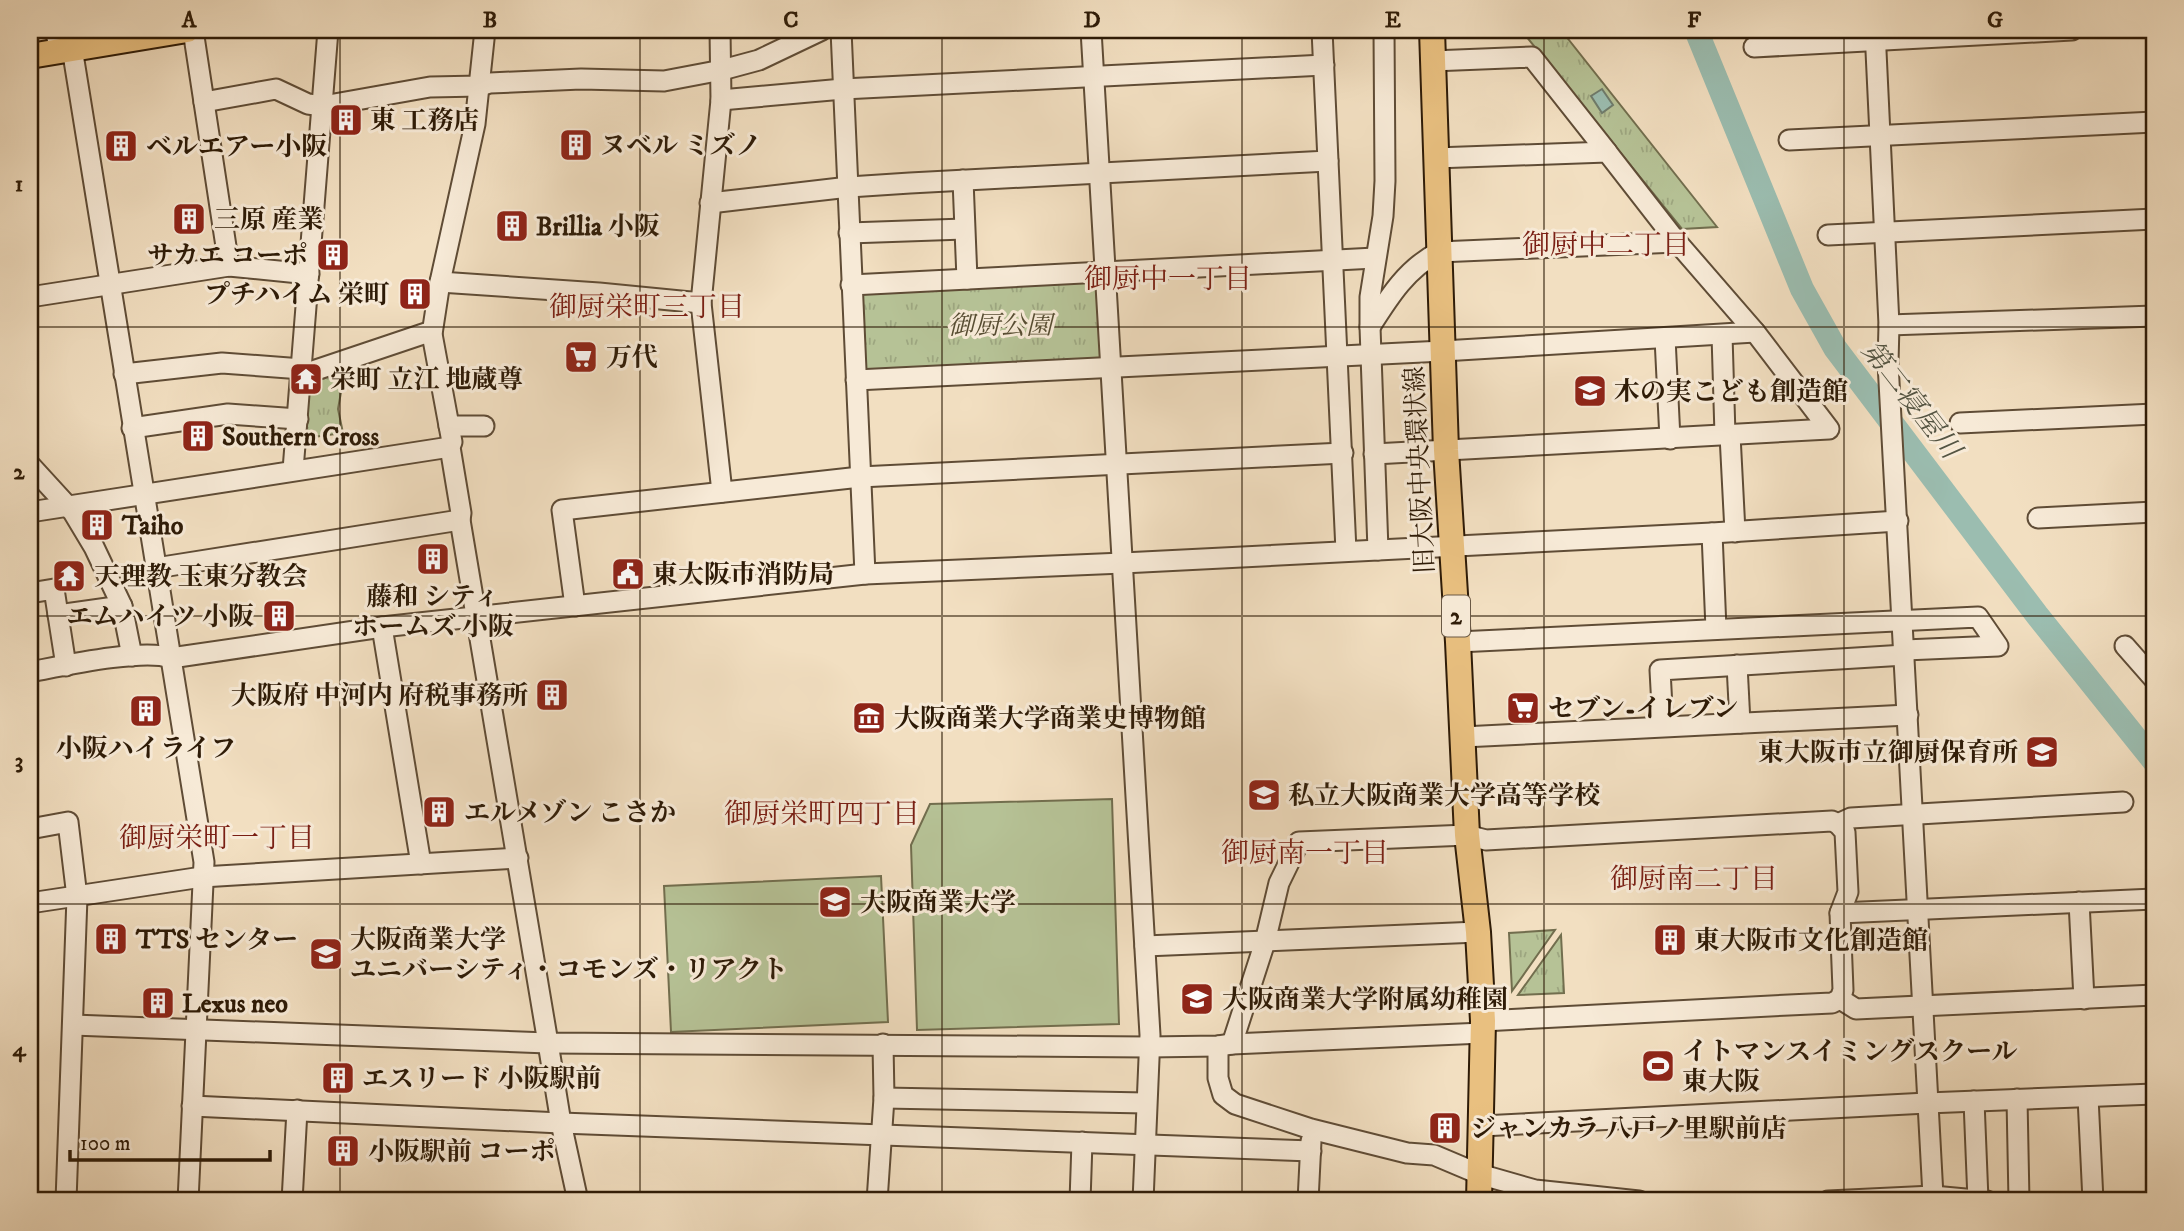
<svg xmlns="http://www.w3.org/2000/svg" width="2184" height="1231" viewBox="0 0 2184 1231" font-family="'IM FELL DW Pica','Noto Serif JP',serif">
	<defs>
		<pattern id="grass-tufts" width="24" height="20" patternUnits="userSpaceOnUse" patternTransform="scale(1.75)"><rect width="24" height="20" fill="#b6c296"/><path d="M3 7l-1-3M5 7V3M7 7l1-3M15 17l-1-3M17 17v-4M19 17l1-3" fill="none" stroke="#9da680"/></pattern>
	</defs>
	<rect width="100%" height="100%" fill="#f2dfc1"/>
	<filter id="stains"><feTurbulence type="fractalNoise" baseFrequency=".00286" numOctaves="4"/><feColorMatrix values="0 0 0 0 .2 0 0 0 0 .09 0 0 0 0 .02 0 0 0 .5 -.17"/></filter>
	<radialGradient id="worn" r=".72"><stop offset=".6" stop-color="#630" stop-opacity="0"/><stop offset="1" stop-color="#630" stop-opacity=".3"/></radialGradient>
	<!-- grass -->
	<g fill="url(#grass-tufts)" stroke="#726e4e" stroke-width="2">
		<polygon points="1521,30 1561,30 1717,227 1682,229"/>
		<polygon points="1090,279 1096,286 1101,357 1096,362 871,373 863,367 861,296 865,291"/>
		<polygon points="346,364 338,409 343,433 299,439 305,377"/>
		<polygon points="1555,930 1512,991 1509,933"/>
		<polygon points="1561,935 1564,993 1518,995"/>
	</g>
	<!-- pitch -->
	<g fill="#b6c296" stroke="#726e4e" stroke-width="2">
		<polygon points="1112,799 1119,1024 917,1030 911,845 930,804"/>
		<polygon points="881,876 888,1022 671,1032 664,886"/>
	</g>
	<!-- water -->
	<polygon fill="#9bbdb0" stroke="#6f7c6c" stroke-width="2" points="1602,89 1613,105 1602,113 1591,96"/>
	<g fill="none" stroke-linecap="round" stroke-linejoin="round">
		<!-- river -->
		<polyline stroke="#9bbdb0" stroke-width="24" points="1696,30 1802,289 1835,348 2037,615 2154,761"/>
		<defs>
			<g id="minor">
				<polyline points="55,30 60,50"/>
				<polyline points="193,30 229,266"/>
				<polyline points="485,30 475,124 440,282 432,334 452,442 450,447 461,513 460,520 548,1043 561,1123 578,1201"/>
				<polyline points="720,30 721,100 701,303 722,492"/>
				<polyline points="841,30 865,574"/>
				<polyline points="1091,30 1150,1035 1143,1201"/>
				<polyline points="1875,30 1889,325 1888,363 1933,1196"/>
				<polyline points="1754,47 2072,30"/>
				<polyline points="72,48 204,862 188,1201"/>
				<polyline points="1432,61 1532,57 1607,152"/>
				<polyline points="721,100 843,89 1324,65"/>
				<polyline points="204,102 276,89 308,104 323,106 430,87 480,86 490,83 581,79 664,81 722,70 759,60 822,30"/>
				<polyline points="1789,140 2154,122"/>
				<polyline points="1328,161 1346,551"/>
				<polyline points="963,180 967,279"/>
				<polyline points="710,203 849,187 910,183 1328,161 1322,30"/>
				<polyline points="849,233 964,229"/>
				<polyline points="1828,235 2154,219"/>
				<polyline points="440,282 599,293 701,303"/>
				<polyline points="851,285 1375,258"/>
				<polyline points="30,297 229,266 309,274"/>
				<polyline points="1889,325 2154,316"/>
				<path d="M1370,327C1389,297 1407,268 1439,252L1677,242"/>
				<polyline points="1722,335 1725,435"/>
				<polyline points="1665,338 1670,439"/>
				<polyline points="124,374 222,363 302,369"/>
				<polyline points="301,375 426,333 432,334"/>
				<polyline points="856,380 1443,351 1755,332"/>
				<polyline points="1960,423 2154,414"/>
				<polyline points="449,426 484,426"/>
				<polyline points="132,428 228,414 298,419"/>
				<polyline points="1730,435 1735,532"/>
				<polyline points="1374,454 1829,429 1755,332 1677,242 1607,152 1435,158"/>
				<polyline points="30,465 73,512 94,547 122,606 132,656"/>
				<polyline points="293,470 328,30"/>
				<polyline points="30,512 450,447"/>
				<polyline points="2038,518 2154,512"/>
				<polyline points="1712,533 1716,629"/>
				<polyline points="1378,550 1370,327 1370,297 1383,216 1385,181 1384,30"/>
				<polyline points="156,568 460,520"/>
				<polyline points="30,593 54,589 66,666"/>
				<polyline points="575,606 562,510 860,477 1343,453"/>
				<polyline points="58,615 122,606"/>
				<polyline points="382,627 421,864"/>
				<polyline points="1458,642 1978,617 1998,646 1905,650"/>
				<polyline points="2125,646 2154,679"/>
				<polyline points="1737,665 1740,723"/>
				<path d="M30,672C62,666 143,648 171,658L382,627L865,574L1123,563L1712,533L1898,521"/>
				<polyline points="1663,726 1660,670 1905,655"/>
				<polyline points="1463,737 1908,715"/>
				<polyline points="1838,824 1851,818 2123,802"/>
				<polyline points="30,829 68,822 77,897 66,1201"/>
				<polyline points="2079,902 2084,999"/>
				<polyline points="30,903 202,877 518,858"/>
				<polyline points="1840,913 2154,899"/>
				<polyline points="1145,946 1478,932"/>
				<polyline points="1840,999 1856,1009 2154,995"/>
				<polyline points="1483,1021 1789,1005 1832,1003 1840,999"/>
				<polyline points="73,1025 548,1043 1149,1047 1218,1046 1232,1044 1483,1033"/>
				<polyline points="1232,1044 1265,942 1279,883 1299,842 1467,835 1486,840 1832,821 1838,824 1845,832 1848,892 1840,913 1843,990 1840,999"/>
				<polyline points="1218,1046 1218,1078 1223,1095 1235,1104 1311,1129 1407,1153 1434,1155 1479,1174 1535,1190 1639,1201"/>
				<polyline points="2088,1097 2093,1201"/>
				<polyline points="884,1098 1146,1103"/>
				<polyline points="2017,1099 2019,1201"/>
				<polyline points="1974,1101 1978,1200"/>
				<polyline points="192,1106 561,1123 1311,1151"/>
				<polyline points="1482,1126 1927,1103 2154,1094"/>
				<polyline points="292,1201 297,1110"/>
				<polyline points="877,1201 884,1098 883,1044"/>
				<polyline points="1080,1201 1082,1142"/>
				<polyline points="1308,1201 1311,1141"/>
				<polyline points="1828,1201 1933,1196 1987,1201"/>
			</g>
			<g id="major">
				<polyline points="1432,30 1446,450 1458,642 1467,835 1478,932 1483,1021 1479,1201"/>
				<polyline points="30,56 187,30"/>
			</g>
		</defs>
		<!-- minor casing -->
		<use href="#minor" stroke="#5f4c36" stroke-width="23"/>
		<!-- major casing -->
		<use href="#major" stroke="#2e1b07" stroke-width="28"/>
		<!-- minor -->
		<use href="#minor" stroke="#f7ead7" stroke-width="19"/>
		<!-- major -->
		<use href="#major" stroke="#e9c080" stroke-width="24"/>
	</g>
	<!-- grid -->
	<path fill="none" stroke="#2e1b07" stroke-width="2" stroke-opacity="0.55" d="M340,30V1201M640,30V1201M942,30V1201M1242,30V1201M1544,30V1201M1844,30V1201M30,327H2154M30,616H2154M30,904H2154"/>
	<!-- icons -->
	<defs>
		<symbol id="building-square" viewBox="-11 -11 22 22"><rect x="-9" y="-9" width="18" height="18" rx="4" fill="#8f2418" stroke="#f7ead7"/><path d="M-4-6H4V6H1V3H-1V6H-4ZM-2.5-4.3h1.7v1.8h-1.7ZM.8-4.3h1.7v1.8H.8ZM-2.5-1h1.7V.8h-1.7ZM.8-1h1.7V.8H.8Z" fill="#fff"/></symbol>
		<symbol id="supermarket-square" viewBox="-11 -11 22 22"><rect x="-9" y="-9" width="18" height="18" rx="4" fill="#8f2418" stroke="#f7ead7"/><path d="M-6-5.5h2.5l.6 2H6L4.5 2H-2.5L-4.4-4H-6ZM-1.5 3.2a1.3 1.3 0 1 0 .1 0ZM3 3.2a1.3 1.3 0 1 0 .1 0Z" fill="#fff"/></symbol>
		<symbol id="temple-square" viewBox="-11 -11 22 22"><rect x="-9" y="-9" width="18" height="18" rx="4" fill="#8f2418" stroke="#f7ead7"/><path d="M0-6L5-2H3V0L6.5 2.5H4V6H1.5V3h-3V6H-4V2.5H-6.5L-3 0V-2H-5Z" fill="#fff"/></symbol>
		<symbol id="school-square" viewBox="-11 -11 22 22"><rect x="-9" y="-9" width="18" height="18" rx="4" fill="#8f2418" stroke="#f7ead7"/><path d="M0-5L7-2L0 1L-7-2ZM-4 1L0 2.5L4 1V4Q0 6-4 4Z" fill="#fff"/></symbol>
		<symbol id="civic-square" viewBox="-11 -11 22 22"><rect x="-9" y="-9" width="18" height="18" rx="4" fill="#8f2418" stroke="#f7ead7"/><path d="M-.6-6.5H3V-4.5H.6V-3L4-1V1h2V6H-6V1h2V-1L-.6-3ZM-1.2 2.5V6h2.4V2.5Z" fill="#fff"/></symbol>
		<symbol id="museum-square" viewBox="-11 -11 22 22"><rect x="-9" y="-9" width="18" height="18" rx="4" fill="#8f2418" stroke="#f7ead7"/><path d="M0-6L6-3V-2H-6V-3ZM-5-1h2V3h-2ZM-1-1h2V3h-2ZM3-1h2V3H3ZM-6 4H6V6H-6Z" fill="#fff"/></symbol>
		<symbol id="university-square" viewBox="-11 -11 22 22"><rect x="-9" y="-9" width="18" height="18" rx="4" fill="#8f2418" stroke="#f7ead7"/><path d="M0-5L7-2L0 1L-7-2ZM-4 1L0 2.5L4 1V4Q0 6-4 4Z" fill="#fff"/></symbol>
		<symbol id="stadium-square" viewBox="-11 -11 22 22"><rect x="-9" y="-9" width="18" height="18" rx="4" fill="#8f2418" stroke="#f7ead7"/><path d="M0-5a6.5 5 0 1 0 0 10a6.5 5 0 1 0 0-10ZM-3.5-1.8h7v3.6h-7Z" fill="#fff"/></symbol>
	</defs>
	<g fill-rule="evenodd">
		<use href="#building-square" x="327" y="101" width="38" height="38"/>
		<use href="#building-square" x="557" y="126" width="38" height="38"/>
		<use href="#building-square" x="102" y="127" width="38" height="38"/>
		<use href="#building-square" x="170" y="200" width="38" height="38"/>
		<use href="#building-square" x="493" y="207" width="38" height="38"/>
		<use href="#building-square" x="314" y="236" width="38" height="38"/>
		<use href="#building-square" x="396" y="275" width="38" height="38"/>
		<use href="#supermarket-square" x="562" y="338" width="38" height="38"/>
		<use href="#temple-square" x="287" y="360" width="38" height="38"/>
		<use href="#school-square" x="1571" y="372" width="38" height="38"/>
		<use href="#building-square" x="179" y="417" width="38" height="38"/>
		<use href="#building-square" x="78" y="506" width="38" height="38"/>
		<use href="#building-square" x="414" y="540" width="38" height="38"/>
		<use href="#civic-square" x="609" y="555" width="38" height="38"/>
		<use href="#temple-square" x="50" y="557" width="38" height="38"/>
		<use href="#building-square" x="260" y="597" width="38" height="38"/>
		<use href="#building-square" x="533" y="676" width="38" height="38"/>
		<use href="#supermarket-square" x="1504" y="689" width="38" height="38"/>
		<use href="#building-square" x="127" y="692" width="38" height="38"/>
		<use href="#museum-square" x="850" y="699" width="38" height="38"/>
		<use href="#school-square" x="2023" y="733" width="38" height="38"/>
		<use href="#school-square" x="1245" y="776" width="38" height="38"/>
		<use href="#building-square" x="420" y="793" width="38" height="38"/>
		<use href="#university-square" x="816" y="883" width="38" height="38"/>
		<use href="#building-square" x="92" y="920" width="38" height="38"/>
		<use href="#building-square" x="1651" y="921" width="38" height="38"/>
		<use href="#university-square" x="307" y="935" width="38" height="38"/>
		<use href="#school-square" x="1178" y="980" width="38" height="38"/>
		<use href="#building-square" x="139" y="984" width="38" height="38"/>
		<use href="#stadium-square" x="1639" y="1047" width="38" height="38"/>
		<use href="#building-square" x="319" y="1059" width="38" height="38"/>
		<use href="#building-square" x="1426" y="1109" width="38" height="38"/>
		<use href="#building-square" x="324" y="1132" width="38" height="38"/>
	</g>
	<g text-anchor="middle" stroke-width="6" stroke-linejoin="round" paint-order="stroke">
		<!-- shield labels -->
		<rect fill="#f7ead7" stroke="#6a5945" stroke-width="2" x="1442" y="595.5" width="28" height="41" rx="5"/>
		<g font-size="24" font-weight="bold" fill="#2e1b07">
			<text x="1456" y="624">2</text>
		</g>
		<!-- poi labels -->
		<g font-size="26" font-weight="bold" fill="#2e1b07" stroke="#f7ead7" text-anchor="start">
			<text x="370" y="129">東 工務店</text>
			<text x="600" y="154">ヌベル ミズノ</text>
			<text x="146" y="155">ベルエアー小阪</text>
			<text x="214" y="228">三原 産業</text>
			<text x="536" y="235">Brillia 小阪</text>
			<text x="308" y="264" text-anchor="end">サカエ コーポ</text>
			<text x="390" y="303" text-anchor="end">プチハイム 栄町</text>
			<text x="606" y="366">万代</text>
			<text x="330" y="388">栄町 立江 地蔵尊</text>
			<text x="1614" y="400">木の実こども創造館</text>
			<text x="222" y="445">Southern Cross</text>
			<text x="122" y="534">Taiho</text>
			<text x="652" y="583">東大阪市消防局</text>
			<text x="94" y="585">天理教 玉東分教会</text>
			<text x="433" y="605" text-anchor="middle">藤和 シティ<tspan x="433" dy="30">ホームズ 小阪</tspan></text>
			<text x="254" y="625" text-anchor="end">エムハイツ 小阪</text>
			<text x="528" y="704" text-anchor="end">大阪府 中河内 府税事務所</text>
			<text x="1548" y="717">セブン-イレブン</text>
			<text x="894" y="727">大阪商業大学商業史博物館</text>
			<text x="146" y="757" text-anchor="middle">小阪ハイライフ</text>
			<text x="2018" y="761" text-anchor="end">東大阪市立御厨保育所</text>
			<text x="1288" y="804">私立大阪商業大学高等学校</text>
			<text x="464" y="821">エルメゾン こさか</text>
			<text x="860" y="911">大阪商業大学</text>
			<text x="136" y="948">TTS センター</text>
			<text x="350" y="948">大阪商業大学<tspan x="350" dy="30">ユニバーシティ・コモンズ・リアクト</tspan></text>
			<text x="1694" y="949">東大阪市文化創造館</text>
			<text x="1222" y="1008">大阪商業大学附属幼稚園</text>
			<text x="182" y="1012">Lexus neo</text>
			<text x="1682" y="1060">イトマンスイミングスクール<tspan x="1682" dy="30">東大阪</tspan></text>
			<text x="362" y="1087">エスリード 小阪駅前</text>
			<text x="1470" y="1137">ジャンカラ 八戸ノ里駅前店</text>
			<text x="368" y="1160">小阪駅前 コーポ</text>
		</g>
		<!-- park labels -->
		<g font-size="26" font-style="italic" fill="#574d32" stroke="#f7ead7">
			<text x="1000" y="334">御厨公園</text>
		</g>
		<!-- street labels -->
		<g font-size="26" fill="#2e1b07" stroke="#f7ead7">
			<text transform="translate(1419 470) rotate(-93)" y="9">旧大阪中央環状線</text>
		</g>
		<!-- neighbourhood labels -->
		<g font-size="28" fill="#7a1f14" stroke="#f7ead7">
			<text x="1606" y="254">御厨中二丁目</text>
			<text x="1168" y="288">御厨中一丁目</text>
			<text x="647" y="316">御厨栄町三丁目</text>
			<text x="822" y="823">御厨栄町四丁目</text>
			<text x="217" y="847">御厨栄町一丁目</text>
			<text x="1305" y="862">御厨南一丁目</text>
			<text x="1694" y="888">御厨南二丁目</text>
		</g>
		<!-- water labels -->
		<g font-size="28" font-style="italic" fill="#545442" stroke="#f7ead7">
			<text transform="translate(1912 399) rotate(52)" y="10">第二寝屋川</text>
		</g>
	</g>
	<!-- margin -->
	<rect width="2184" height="1231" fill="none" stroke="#f2dfc1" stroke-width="77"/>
	<!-- scale -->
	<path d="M70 1150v10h200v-10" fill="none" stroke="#2e1b07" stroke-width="3.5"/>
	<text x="80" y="1150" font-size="21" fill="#2e1b07" stroke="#f7ead7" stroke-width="5" paint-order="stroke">100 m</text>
	<rect x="38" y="38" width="2108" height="1154" fill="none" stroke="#2e1b07" stroke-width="2.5"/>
	<g font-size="23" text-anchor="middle" font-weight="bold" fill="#2e1b07">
		<text x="189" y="27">A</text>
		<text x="490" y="27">B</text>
		<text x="791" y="27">C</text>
		<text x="1092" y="27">D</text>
		<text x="1393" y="27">E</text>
		<text x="1694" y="27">F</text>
		<text x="1995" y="27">G</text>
		<text x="19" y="191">1</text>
		<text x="19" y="479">2</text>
		<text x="19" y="768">3</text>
		<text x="19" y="1056">4</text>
	</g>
	<rect width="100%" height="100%" filter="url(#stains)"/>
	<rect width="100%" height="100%" fill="url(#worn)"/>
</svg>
